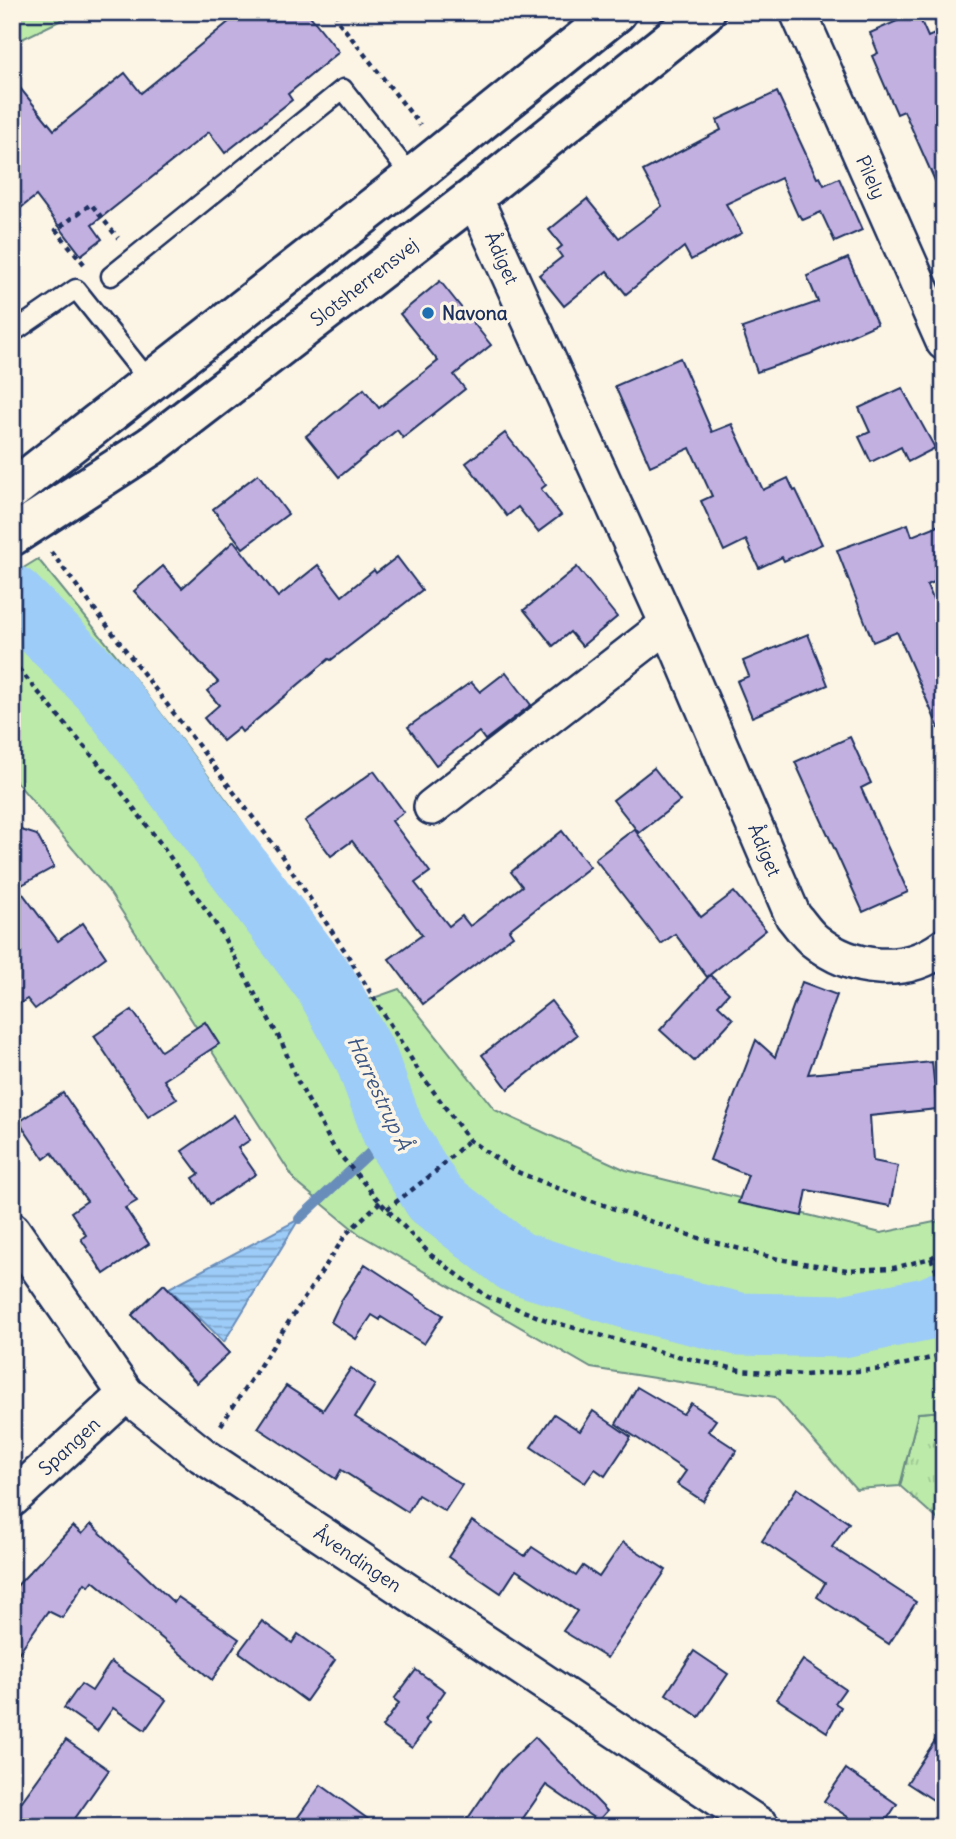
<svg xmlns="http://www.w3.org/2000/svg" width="956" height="1839" viewBox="0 0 956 1839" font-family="Delius,sans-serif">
	<defs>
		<pattern id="grass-tufts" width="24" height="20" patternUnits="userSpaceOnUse" patternTransform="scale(1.75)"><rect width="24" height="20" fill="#bbeaa9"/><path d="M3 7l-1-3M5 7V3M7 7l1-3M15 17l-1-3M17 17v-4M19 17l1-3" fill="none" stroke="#a0c994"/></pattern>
		<pattern id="water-rules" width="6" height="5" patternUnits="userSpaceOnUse" patternTransform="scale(1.75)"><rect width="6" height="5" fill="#9dccf8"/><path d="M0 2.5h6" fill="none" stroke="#7fa6cc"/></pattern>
	</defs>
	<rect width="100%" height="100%" fill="#fcf5e5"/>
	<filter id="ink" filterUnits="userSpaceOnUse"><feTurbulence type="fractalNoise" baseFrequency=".0143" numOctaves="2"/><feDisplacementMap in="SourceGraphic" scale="14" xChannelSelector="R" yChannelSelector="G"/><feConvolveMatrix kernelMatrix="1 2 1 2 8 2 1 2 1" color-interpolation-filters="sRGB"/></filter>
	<g filter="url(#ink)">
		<!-- grass -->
		<polygon fill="url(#grass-tufts)" stroke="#6b8c84" stroke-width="2" points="944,1411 944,1525 900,1486 918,1413"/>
		<!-- green -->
		<g fill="#bbeaa9" stroke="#6b8c84" stroke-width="2">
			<polygon points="12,12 78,12 12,44"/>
			<polygon points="38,559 122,662 231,806 365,1001 399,989 495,1110 626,1170 881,1233 944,1220 944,1411 918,1413 900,1486 856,1489 775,1397 591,1368 359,1234 296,1182 108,890 12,777 12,575"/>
		</g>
		<!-- water -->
		<polygon fill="url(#water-rules)" stroke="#698dba" stroke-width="2" points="299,1219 224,1342 169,1288"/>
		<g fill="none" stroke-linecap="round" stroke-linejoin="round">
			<!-- stream -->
			<polyline stroke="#698dba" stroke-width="10" points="299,1219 393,1131"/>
			<!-- river -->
			<polyline stroke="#9dccf8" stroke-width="63" points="13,597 103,688 325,983 366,1058 393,1131 434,1198 516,1262 633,1299 739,1324 843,1326 930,1308 944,1302"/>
		</g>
		<!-- building -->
		<g fill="#c1b0e0" stroke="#1b2f5e" stroke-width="2">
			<polygon points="241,12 307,12 339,52 288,94 292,100 225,153 209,132 92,225 102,239 81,255 36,196 12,215 12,78 54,130 125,73 141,93"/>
			<polygon points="917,12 928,37 944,30 944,201 904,111 897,114 872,56 878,53 870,33"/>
			<polygon points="777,92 817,178 820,177 824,185 839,178 862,230 835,242 821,212 803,220 800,215 798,216 781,178 726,204 742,233 691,260 684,247 626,294 607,271 564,306 539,275 562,257 557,250 562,246 549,230 587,199 619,238 662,206 643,171 721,130 717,120"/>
			<polygon points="848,258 877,324 810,354 757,372 742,328 818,302 807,276"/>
			<polygon points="440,281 491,345 454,375 465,389 403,438 397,430 339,477 306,436 364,389 379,408 438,361 400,314"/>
			<polygon points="680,358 712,432 732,424 763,490 788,478 794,491 796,490 822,544 784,561 782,557 759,568 746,540 724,551 701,501 712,496 690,448 650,466 615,386"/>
			<polygon points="902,388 935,448 908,462 901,447 871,462 859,437 870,432 859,408"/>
			<polygon points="505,433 546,485 541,489 561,515 538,532 518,507 507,516 466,463"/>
			<polygon points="258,474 288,514 243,548 213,509"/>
			<polygon points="944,523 944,578 927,585 944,624 944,740 897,632 873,642 837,550 908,524 912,536"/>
			<polygon points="234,541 278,597 318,565 342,596 374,570 376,573 397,557 422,590 331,660 329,659 242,732 239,728 223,741 204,718 219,705 207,691 218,682 134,591 163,566 182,588"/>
			<polygon points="577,567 617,617 582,646 570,632 553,646 524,610"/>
			<polygon points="808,634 828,685 752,717 737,681 749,676 743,661"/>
			<polygon points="506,672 531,705 485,740 479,732 436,765 408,727 471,682 480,692"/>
			<polygon points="850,737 871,783 861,788 908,892 863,912 795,762"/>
			<polygon points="654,768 680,801 639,833 613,800"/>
			<polygon points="374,771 404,812 392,821 430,872 415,883 449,926 462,916 470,926 522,886 511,872 562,831 590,867 509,930 513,936 423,1004 389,959 422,935 352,841 331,856 305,821"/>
			<polygon points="12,827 37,835 54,867 18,887 58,941 83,923 106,957 35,1009 27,999 12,1008"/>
			<polygon points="634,829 701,917 734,892 766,930 707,977 675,934 661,944 595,859"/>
			<polygon points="710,975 729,993 718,1005 733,1019 694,1061 660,1030"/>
			<polygon points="802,982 837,995 808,1074 932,1062 937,1109 870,1116 873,1161 898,1166 890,1206 807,1190 802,1216 738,1203 748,1175 710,1160 756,1040 775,1057"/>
			<polygon points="551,1001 577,1035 508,1089 482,1055"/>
			<polygon points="132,1010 161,1051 205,1022 219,1044 164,1080 177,1099 148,1117 94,1036"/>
			<polygon points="63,1093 137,1201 125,1208 149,1244 104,1274 81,1239 86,1235 71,1212 87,1201 52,1153 44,1159 19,1122"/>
			<polygon points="234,1115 250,1140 238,1148 256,1174 210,1204 193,1178 199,1174 182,1151"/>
			<polygon points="365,1264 443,1315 424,1344 381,1317 380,1320 372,1315 356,1339 331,1322 341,1301"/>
			<polygon points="164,1284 229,1353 197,1383 132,1315"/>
			<polygon points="351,1368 375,1385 355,1417 462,1485 445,1511 418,1495 408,1512 341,1470 336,1479 258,1428 286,1386 323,1410"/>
			<polygon points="637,1387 683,1414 691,1403 716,1420 708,1431 737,1450 703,1501 677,1484 686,1471 616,1424"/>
			<polygon points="593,1411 631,1437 605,1476 595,1469 585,1483 531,1447 554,1414 580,1431"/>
			<polygon points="797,1488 849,1523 832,1547 916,1602 889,1644 817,1597 825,1583 762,1541"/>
			<polygon points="472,1521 525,1556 532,1547 576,1576 583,1566 599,1577 623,1542 666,1570 607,1658 563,1631 577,1611 516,1570 501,1593 448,1557"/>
			<polygon points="91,1524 174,1603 178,1597 239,1639 212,1680 93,1581 89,1586 85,1583 62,1618 48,1611 12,1662 12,1591 73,1526 82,1534"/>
			<polygon points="262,1621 292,1643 298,1634 335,1660 306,1701 239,1652"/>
			<polygon points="694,1651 728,1674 699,1717 666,1694"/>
			<polygon points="803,1660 845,1689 835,1703 841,1707 827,1732 777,1699"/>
			<polygon points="111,1662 166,1700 145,1730 113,1708 97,1731 64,1708 81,1684 92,1691"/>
			<polygon points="416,1670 445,1691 425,1720 429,1723 412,1748 382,1727 399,1703 394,1699"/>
			<polygon points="944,1727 944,1807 907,1783"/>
			<polygon points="535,1737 607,1811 598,1821 546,1785 517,1827 462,1827 501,1770"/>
			<polygon points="66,1740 109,1770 69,1827 35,1827 14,1812"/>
			<polygon points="846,1769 897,1804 882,1827 863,1827 824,1801"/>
			<polygon points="321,1785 379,1827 291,1827"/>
		</g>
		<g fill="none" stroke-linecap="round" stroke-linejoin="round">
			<defs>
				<g id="service">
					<polyline points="111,276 343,89 412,177"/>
					<polyline points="12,333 76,289 150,382"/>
				</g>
				<g id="minor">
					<polyline points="798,12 944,342"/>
					<path d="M474,197L668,624L793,916C800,924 807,935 815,941C852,971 905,976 944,947"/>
					<polyline points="432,807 668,624"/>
					<polyline points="12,1230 126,1394 202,1455 762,1827"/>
					<polyline points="12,1499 126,1394"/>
				</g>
				<g id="tertiary">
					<polyline points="12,490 412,177 617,12"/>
					<polyline points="12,536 151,446 474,197 705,12"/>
				</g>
			</defs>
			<!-- service casing -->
			<use href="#service" stroke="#1b2f5e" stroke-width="23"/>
			<!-- minor casing -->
			<use href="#minor" stroke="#1b2f5e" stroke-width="40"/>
			<!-- tertiary casing -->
			<use href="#tertiary" stroke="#1b2f5e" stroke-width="44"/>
			<!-- path -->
			<g stroke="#1b2f5e" stroke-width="4.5" stroke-dasharray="5 5" stroke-linecap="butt">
				<polyline points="336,12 339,22 420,125"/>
				<polyline points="84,264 56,230 91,204 118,238"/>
				<polyline points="51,552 277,849 345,951 420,1073 469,1140 515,1171 575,1195 695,1237 778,1259 847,1270 894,1268 931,1258 944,1250"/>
				<polyline points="12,661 110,777 164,848 219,929 282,1043 297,1080 334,1148 380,1202 431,1255 488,1297 546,1320 664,1353 740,1370 804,1375 884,1369 944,1355"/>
				<polyline points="387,1209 435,1172 469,1140"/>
				<polyline points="931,1258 944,1289"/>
				<polyline points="221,1425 347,1233 380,1202"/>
			</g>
			<!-- service -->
			<use href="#service" stroke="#fcf5e5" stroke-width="18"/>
			<!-- minor -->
			<use href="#minor" stroke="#fcf5e5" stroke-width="35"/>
			<!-- tertiary -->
			<use href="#tertiary" stroke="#fcf5e5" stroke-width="38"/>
		</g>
	</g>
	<!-- markers -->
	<circle fill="#1f6fb2" stroke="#fcf5e5" stroke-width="2.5" cx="428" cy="313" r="7"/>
	<g text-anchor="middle" stroke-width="7" stroke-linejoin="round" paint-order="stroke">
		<!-- street labels -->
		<g font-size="19" fill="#1b2f5e" stroke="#fcf5e5">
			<text transform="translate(871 177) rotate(66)" y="7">Pilely</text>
			<text transform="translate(502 258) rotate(66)" y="7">Ådiget</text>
			<text transform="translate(364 282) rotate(-38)" y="7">Slotsherrensvej</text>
			<text transform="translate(765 850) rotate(67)" y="7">Ådiget</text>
			<text transform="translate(69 1446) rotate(-43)" y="7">Spangen</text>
			<text transform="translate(358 1559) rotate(34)" y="7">Åvendingen</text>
		</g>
		<!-- poi labels -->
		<g font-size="19" font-weight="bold" fill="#1b2f5e" stroke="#fcf5e5" text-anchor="start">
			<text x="442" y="320">Navona</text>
		</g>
		<!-- water labels -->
		<g font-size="21" font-style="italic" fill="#3c5684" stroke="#fcf5e5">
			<text transform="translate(379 1093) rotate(65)" y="7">Harrestrup Å</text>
		</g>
	</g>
	<!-- margin -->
	<rect width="956" height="1839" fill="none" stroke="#fcf5e5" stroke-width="42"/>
	<rect x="21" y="21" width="914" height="1797" fill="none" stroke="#1b2f5e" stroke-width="2.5" filter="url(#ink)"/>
</svg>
